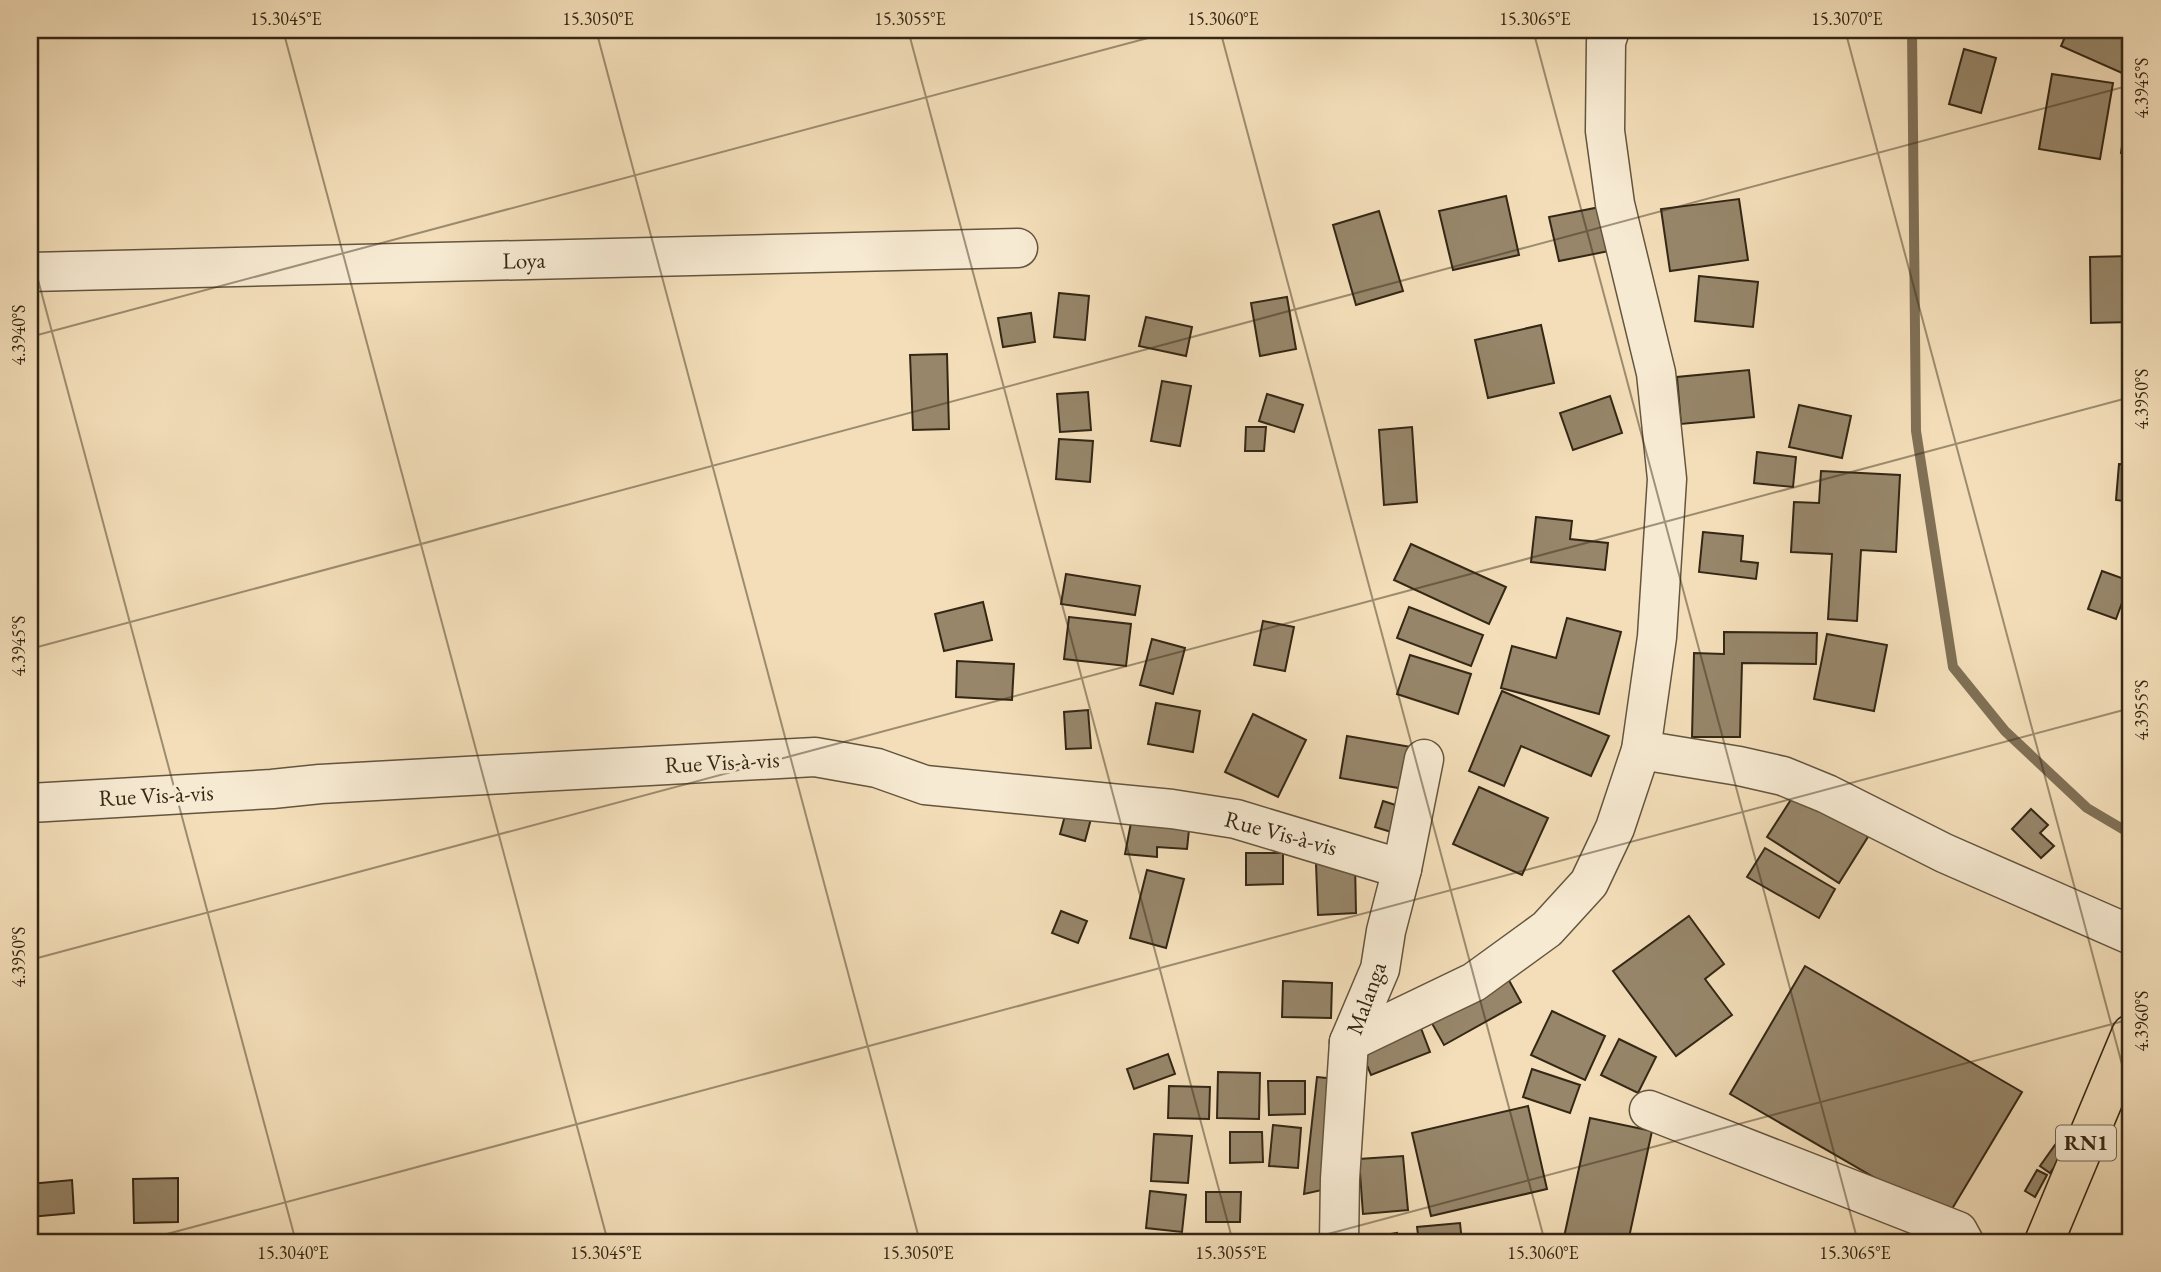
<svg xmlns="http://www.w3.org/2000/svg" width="2161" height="1272" viewBox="0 0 2161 1272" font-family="'EB Garamond',serif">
	<rect width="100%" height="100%" fill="#f3deb9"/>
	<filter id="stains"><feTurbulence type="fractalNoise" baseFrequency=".00286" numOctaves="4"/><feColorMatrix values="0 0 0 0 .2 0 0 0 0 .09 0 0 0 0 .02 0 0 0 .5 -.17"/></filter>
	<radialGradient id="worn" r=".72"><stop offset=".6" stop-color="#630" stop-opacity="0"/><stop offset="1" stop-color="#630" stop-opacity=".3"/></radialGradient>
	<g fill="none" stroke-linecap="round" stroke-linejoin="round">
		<!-- stream -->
		<polyline stroke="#807056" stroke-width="10" points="1912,30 1916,431 1953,667 2005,731 2087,808 2131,834"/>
	</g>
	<!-- building -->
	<g fill="#97866a" stroke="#342715" stroke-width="2">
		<polygon points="2068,30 2131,30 2131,77 2061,46"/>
		<polygon points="1964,49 1996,58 1981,113 1949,104"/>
		<polygon points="2052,74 2113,83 2100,159 2039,149"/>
		<polygon points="2129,99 2131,99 2131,155 2121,153"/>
		<polygon points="1506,196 1519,255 1453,270 1439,211"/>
		<polygon points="1739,199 1748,260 1670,271 1661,209"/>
		<polygon points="1605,206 1614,250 1559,261 1549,217"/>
		<polygon points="1379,211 1403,291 1356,305 1333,225"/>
		<polygon points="2131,256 2131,322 2091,323 2090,257"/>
		<polygon points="1699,276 1758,282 1753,327 1695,321"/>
		<polygon points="1059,293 1089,296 1085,340 1054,337"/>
		<polygon points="1287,297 1296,349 1260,356 1251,303"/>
		<polygon points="1031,313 1035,342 1003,347 998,318"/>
		<polygon points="1146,317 1192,327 1186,356 1139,346"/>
		<polygon points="1541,325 1554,383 1488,398 1475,340"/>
		<polygon points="947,354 949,429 913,430 910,355"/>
		<polygon points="1749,370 1754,417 1681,424 1677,377"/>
		<polygon points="1162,381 1191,386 1180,446 1151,441"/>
		<polygon points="1088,392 1091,430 1060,432 1057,394"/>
		<polygon points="1267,394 1303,405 1294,432 1259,421"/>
		<polygon points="1610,396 1622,433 1573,450 1560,413"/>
		<polygon points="1799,405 1851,416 1842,458 1789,447"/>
		<polygon points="1246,427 1266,427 1264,451 1245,451"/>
		<polygon points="1412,427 1417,502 1384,505 1379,430"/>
		<polygon points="1059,439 1093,441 1090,482 1056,479"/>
		<polygon points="1757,452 1796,457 1793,487 1754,483"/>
		<polygon points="2119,464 2131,465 2131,502 2116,500"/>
		<polygon points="1821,471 1900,475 1896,552 1861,550 1857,621 1828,619 1832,554 1791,552 1794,502 1819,503"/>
		<polygon points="1536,517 1572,521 1570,539 1608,543 1605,570 1531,562"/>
		<polygon points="1703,532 1743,536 1741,561 1758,563 1756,579 1699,572"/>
		<polygon points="1411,544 1506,587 1489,624 1394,580"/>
		<polygon points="2102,571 2130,581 2116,619 2088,609"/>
		<polygon points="1066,574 1140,586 1135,615 1061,604"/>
		<polygon points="983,602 992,640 944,651 935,614"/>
		<polygon points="1409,607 1483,635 1471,666 1397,638"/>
		<polygon points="1069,617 1131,624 1126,666 1064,659"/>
		<polygon points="1567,618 1621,632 1599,714 1501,688 1512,646 1556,658"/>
		<polygon points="1263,621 1294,627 1285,671 1254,665"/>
		<polygon points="1724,632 1817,633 1816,664 1742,663 1740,737 1692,737 1694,653 1724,654"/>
		<polygon points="1827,634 1887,645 1874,711 1814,699"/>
		<polygon points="1152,639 1185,648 1173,694 1140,685"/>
		<polygon points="1410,655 1471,674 1458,714 1397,694"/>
		<polygon points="957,661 1014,664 1012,700 956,697"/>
		<polygon points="1502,691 1609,736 1591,776 1521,746 1504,786 1469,771"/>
		<polygon points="1156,703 1200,711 1193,752 1148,744"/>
		<polygon points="1088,710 1091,748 1066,749 1064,712"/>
		<polygon points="1253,714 1306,740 1278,797 1225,772"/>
		<polygon points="1347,736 1417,748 1410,790 1340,778"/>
		<polygon points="1479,787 1548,818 1522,875 1453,844"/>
		<polygon points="1799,787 1871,832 1839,883 1767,837"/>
		<polygon points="1383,801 1408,809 1401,835 1375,827"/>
		<polygon points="1067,808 1092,815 1085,841 1060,834"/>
		<polygon points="2031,809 2048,825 2040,833 2054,846 2041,858 2012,829"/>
		<polygon points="1133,812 1190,820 1187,849 1157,847 1157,857 1125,854"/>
		<polygon points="1765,848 1835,889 1819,918 1747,877"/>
		<polygon points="1246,853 1283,853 1283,884 1246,885"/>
		<polygon points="1355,862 1356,913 1318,915 1316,864"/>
		<polygon points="1147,870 1184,879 1166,948 1130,938"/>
		<polygon points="1061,911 1087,921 1078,943 1052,933"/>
		<polygon points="1689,916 1724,964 1705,979 1732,1015 1676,1056 1613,971"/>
		<polygon points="1805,966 2022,1092 1946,1219 1730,1094"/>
		<polygon points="1506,975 1521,1002 1444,1045 1429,1018"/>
		<polygon points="1283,981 1332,983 1331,1018 1282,1017"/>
		<polygon points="1552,1011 1605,1036 1585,1080 1531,1055"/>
		<polygon points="1419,1023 1430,1052 1371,1075 1359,1046"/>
		<polygon points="1619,1039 1656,1057 1638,1093 1601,1075"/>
		<polygon points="1168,1054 1175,1074 1134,1089 1127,1069"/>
		<polygon points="1532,1069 1580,1085 1570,1113 1523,1097"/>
		<polygon points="1218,1072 1260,1073 1259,1119 1217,1118"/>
		<polygon points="1317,1077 1335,1079 1322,1190 1304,1194"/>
		<polygon points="1268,1081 1305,1081 1305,1114 1269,1115"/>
		<polygon points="1169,1086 1210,1087 1209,1119 1168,1118"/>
		<polygon points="1528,1106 1547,1189 1431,1216 1412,1133"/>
		<polygon points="1590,1118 1652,1131 1628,1242 1590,1242 1564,1237"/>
		<polygon points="1273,1125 1301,1128 1298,1168 1269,1166"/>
		<polygon points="1230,1132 1262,1132 1263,1162 1230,1163"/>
		<polygon points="1154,1134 1192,1136 1188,1183 1151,1181"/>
		<polygon points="2055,1145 2065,1152 2050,1173 2040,1166"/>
		<polygon points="1403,1156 1408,1210 1363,1214 1359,1159"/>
		<polygon points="2037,1170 2047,1175 2035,1197 2025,1191"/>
		<polygon points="178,1178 178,1222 134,1223 133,1179"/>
		<polygon points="72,1180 74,1213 30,1217 30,1184"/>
		<polygon points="1150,1191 1186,1195 1182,1232 1146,1228"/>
		<polygon points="1206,1192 1241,1192 1240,1222 1206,1222"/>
		<polygon points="1460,1223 1462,1242 1419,1242 1417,1227"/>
		<polygon points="1397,1233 1398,1242 1356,1242 1356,1240"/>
	</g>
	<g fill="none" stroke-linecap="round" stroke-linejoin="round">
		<defs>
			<g id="street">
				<polyline points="30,272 1018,248"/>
				<polyline points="1641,750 1739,766 1783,776 1827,794 1944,853 2131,935"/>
				<polyline points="30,803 272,789 320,784 815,757 877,768 925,785 1172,809 1236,819 1402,869"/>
				<polyline points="1349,1042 1474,982 1547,929 1589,883 1615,828 1641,750 1657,637 1667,479 1656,373 1615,204 1605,131 1606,42 1610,30"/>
				<polyline points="1649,1110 1958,1231 1964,1242"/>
				<polyline points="1339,1242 1340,1179 1349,1042 1380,969 1386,931 1402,869 1424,759"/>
			</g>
			<polyline id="highway" points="2044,1242 2131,1034"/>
		</defs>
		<!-- street casing -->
		<use href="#street" stroke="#64553e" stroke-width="41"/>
		<!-- highway casing -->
		<use href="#highway" stroke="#342715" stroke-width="41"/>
		<!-- street -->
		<use href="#street" stroke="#f7ead2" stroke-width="38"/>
		<!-- highway -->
		<use href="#highway" stroke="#f3deb9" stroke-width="38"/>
	</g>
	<!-- ticks -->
	<path fill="none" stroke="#342715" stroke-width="2" stroke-opacity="0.45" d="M283,30L608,1242M596,30L920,1242M908,30L1233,1242M1220,30L1545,1242M1533,30L1858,1242M1845,30L2131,1098M30,250L296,1242M30,337L1178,30M30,649L2131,85M30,960L2131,397M137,1242L2131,708M1298,1242L2131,1019"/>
	<g text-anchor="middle" stroke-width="7" stroke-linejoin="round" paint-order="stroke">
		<!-- shield labels -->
		<rect fill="#f7ead2" stroke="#6e624e" stroke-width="2" x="2056" y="1125.5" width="60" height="35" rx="5"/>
		<g font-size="21" font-weight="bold" fill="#342715">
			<text x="2086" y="1150">RN1</text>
		</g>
		<!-- street labels -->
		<g font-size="23" fill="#342715" stroke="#f7ead2">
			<text transform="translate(524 260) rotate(-1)" y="8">Loya</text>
			<text transform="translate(722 762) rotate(-3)" y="8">Rue Vis-à-vis</text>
			<text transform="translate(156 795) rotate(-3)" y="8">Rue Vis-à-vis</text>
			<text transform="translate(1281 833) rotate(15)" y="8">Rue Vis-à-vis</text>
			<text transform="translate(1366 998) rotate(-70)" y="8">Malanga</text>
		</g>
	</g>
	<!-- margin -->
	<rect width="2161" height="1272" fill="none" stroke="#f3deb9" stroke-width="77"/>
	<rect x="38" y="38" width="2084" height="1196" fill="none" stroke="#342715" stroke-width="2.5"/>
	<g font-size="18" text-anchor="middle" fill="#342715">
		<text x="286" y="25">15.3045°E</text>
		<text x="598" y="25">15.3050°E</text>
		<text x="910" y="25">15.3055°E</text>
		<text x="1223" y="25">15.3060°E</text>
		<text x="1535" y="25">15.3065°E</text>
		<text x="1847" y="25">15.3070°E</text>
		<text transform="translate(2142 88) rotate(-90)" y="6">4.3945°S</text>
		<text transform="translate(19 335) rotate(-90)" y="6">4.3940°S</text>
		<text transform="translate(2142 399) rotate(-90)" y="6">4.3950°S</text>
		<text transform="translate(19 646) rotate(-90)" y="6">4.3945°S</text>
		<text transform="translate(2142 710) rotate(-90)" y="6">4.3955°S</text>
		<text transform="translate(19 957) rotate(-90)" y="6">4.3950°S</text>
		<text transform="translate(2142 1021) rotate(-90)" y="6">4.3960°S</text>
		<text x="293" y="1259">15.3040°E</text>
		<text x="606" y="1259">15.3045°E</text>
		<text x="918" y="1259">15.3050°E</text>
		<text x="1231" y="1259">15.3055°E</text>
		<text x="1543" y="1259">15.3060°E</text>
		<text x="1855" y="1259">15.3065°E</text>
	</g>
	<rect width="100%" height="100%" filter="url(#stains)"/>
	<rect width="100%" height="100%" fill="url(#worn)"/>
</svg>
